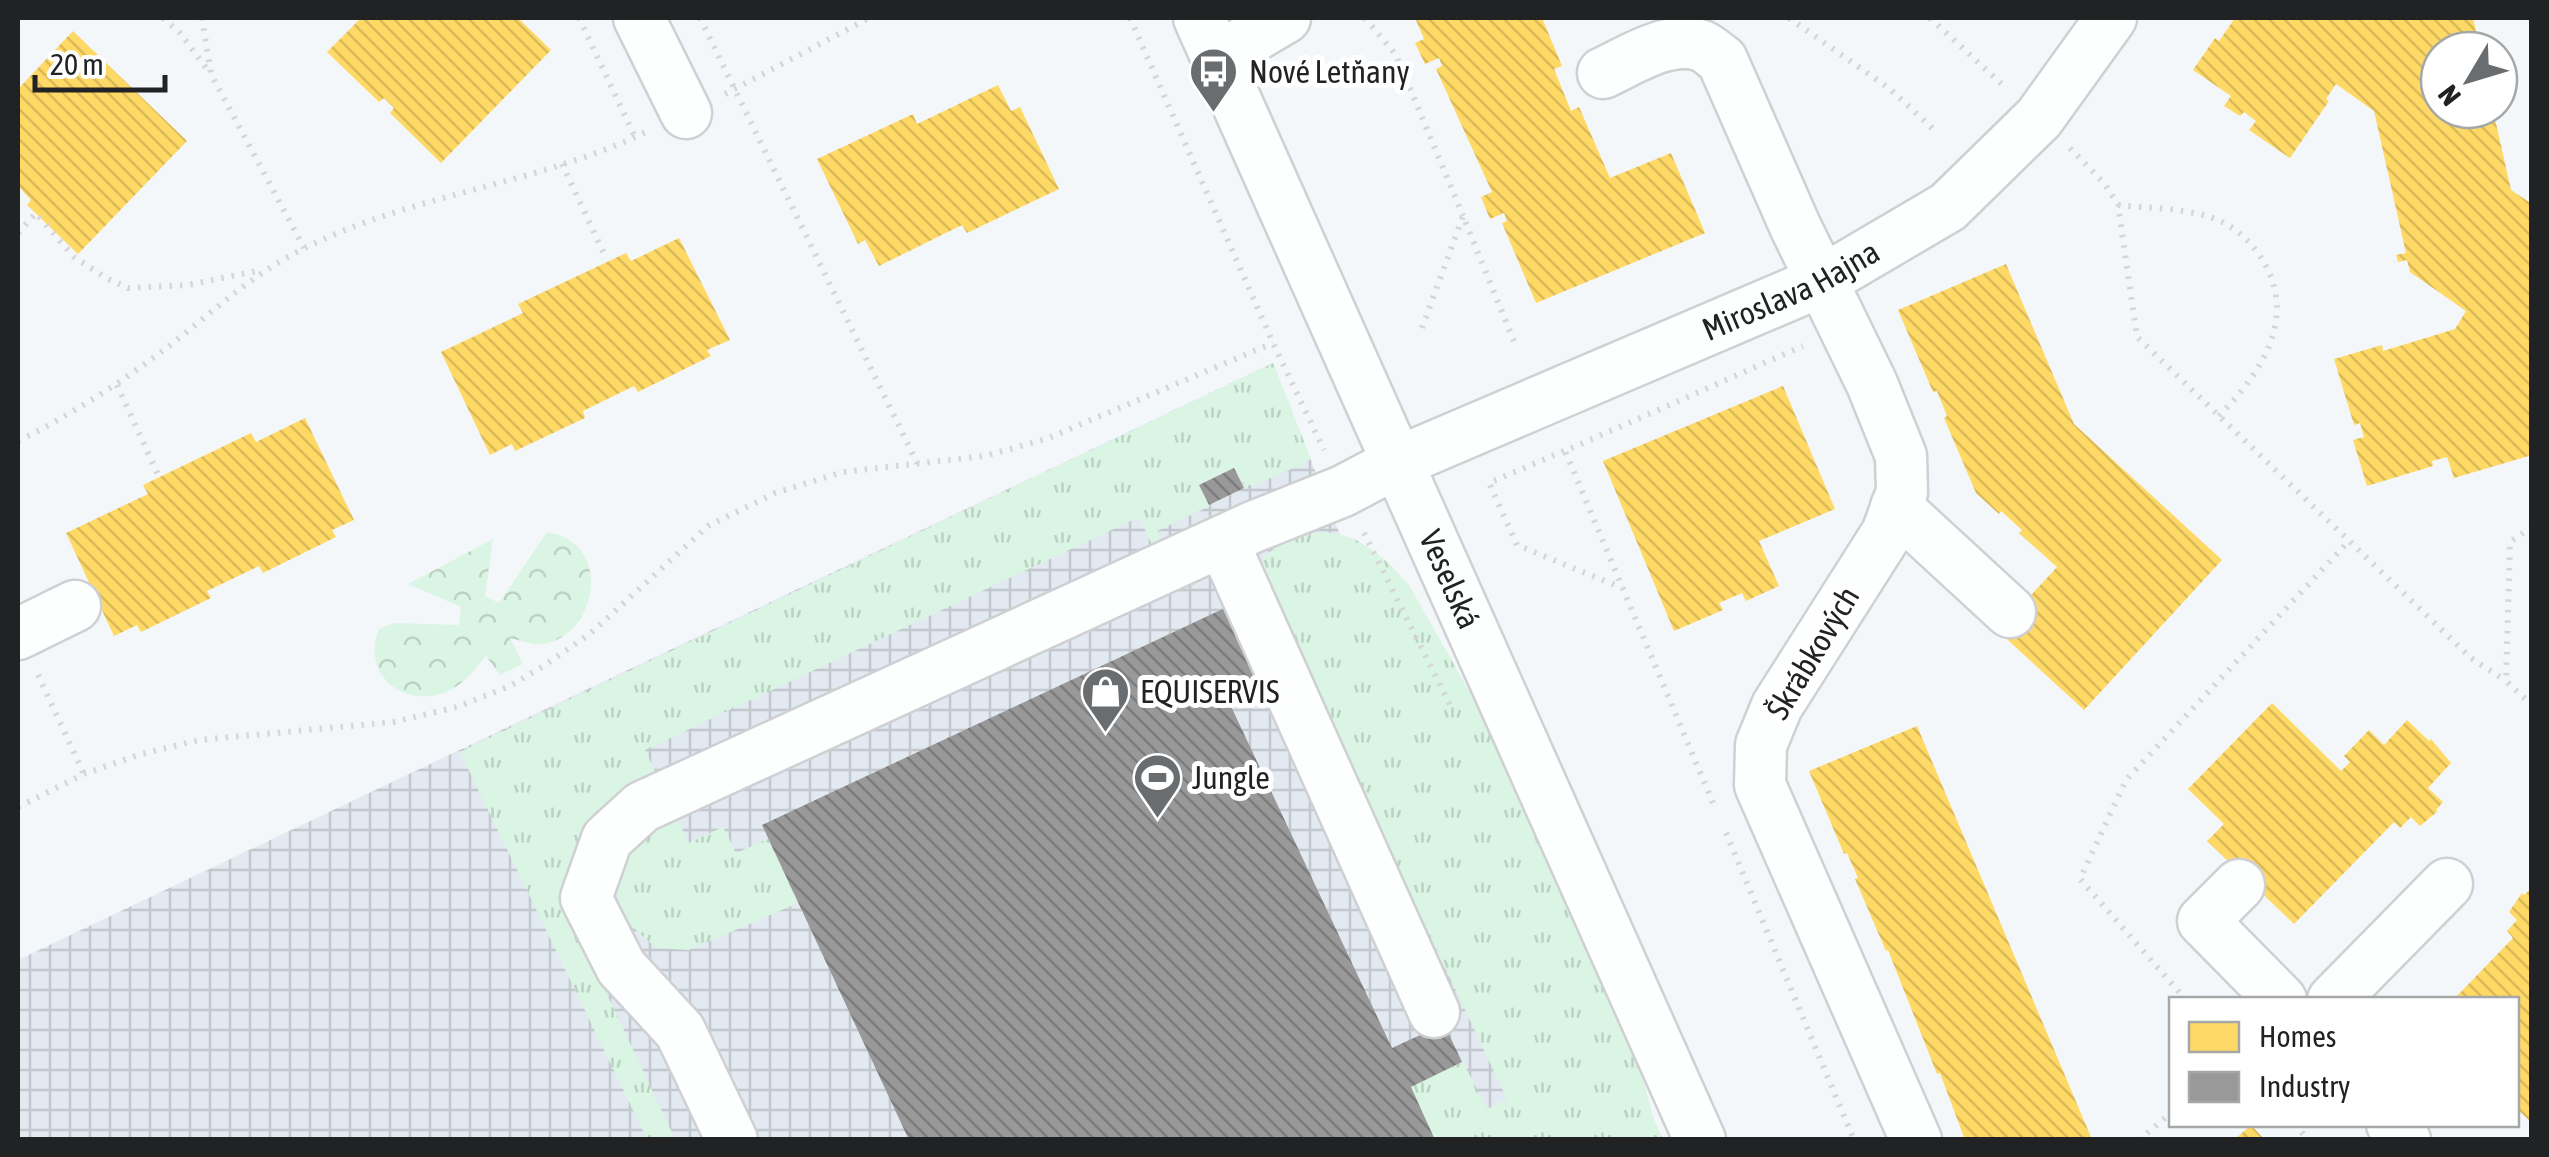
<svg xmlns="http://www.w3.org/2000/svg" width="2549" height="1157" viewBox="0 0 2549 1157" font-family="'Asap Condensed',sans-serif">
	<defs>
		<pattern id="industrial-grid" width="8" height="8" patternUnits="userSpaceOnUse" patternTransform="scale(2.5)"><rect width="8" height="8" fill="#e2e9f0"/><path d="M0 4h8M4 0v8" fill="none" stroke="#c2c8ce"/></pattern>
		<pattern id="grass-tufts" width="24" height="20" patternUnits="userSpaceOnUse" patternTransform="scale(2.5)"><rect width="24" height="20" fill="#daf5e3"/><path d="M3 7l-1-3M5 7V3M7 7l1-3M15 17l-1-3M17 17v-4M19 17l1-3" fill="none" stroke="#bbd2c3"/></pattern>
		<pattern id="park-crowns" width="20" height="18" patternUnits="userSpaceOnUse" patternTransform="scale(2.5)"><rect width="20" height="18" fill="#daf5e3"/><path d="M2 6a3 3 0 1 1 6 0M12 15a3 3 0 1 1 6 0" fill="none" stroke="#bbd2c3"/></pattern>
		<pattern id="homes-back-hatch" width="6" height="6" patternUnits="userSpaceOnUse" patternTransform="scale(2.5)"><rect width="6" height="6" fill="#ffd966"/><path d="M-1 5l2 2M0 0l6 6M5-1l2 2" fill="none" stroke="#daba58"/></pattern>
		<pattern id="industry-back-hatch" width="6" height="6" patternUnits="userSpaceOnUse" patternTransform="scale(2.5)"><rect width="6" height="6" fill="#999"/><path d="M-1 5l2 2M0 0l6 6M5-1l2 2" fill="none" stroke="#7c7c7d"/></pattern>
	</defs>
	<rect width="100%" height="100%" fill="#f4f7fa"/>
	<!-- industrial -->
	<polygon fill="url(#industrial-grid)" points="1273,363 1576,1139 18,1139 18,960"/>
	<!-- grass -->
	<g fill="url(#grass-tufts)">
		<polygon points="1273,363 1311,459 1303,464 1246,489 1234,468 1201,485 1210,506 1157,531 1162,543 1153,547 1139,517 645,750 659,780 575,926 675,1139 647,1139 460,752"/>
		<path d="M1322,532C1360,533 1385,558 1409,585L1537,811L1634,1046L1653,1117L1663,1139H1435L1410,1086L1463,1062L1487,1109L1507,1099L1261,577L1264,556C1282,542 1300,536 1322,532Z"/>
		<polygon points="676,817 689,843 723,827 736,853 768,839 798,903 689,950 656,948 626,921 616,890 622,868 636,835"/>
	</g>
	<!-- park -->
	<path fill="url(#park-crowns)" d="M547,532C616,543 596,639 541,644C532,645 519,640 510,638L523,664L500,675L486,656C475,668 466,682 452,689C411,712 359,679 379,629L394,623L459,625L461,607L408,584L493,539L485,596L499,603Z"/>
	<!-- homes -->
	<g fill="url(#homes-back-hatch)">
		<polygon points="361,18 518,18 551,50 441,163 390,113 394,108 384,98 379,102 327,52"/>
		<polygon points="1415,18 1542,18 1562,66 1554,69 1571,111 1579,107 1610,178 1671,153 1705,233 1536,303 1502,223 1507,221 1504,213 1490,219 1481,197 1492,192 1436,69 1442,66 1439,58 1425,64 1415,43 1424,39"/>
		<polygon points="2235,18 2473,18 2480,50 2439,50 2439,110 2493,110 2511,190 2532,204 2532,455 2454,478 2447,457 2432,461 2433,466 2367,486 2353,440 2364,437 2360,423 2354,425 2334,359 2382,345 2383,351 2455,329 2466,311 2410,272 2407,260 2398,262 2396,255 2406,253 2374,111 2336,84 2326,99 2329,101 2290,158 2249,130 2256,121 2244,112 2240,116 2224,106 2231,96 2193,70 2215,38 2219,41"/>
		<polygon points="73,31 187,141 78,254 27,205 31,200 20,188 18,190 18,89"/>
		<polygon points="998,85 1011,111 1020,107 1059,189 967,233 962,225 879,266 865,240 858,244 817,159 913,114 917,124"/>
		<polygon points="679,238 730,340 707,350 711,356 638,392 634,386 583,411 585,418 515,451 512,444 490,455 441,352 523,313 518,304 626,253 631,261"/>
		<polygon points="2006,264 2074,424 2222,560 2084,710 1998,631 2057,567 2019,533 2022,530 2001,511 1999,514 1976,493 1944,418 1947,416 1937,391 1933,392 1898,310"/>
		<polygon points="1783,386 1835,509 1759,541 1779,586 1746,601 1742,593 1719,603 1723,610 1674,631 1603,461"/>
		<polygon points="305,418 354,520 332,530 336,537 263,573 259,566 207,591 211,598 141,632 137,625 114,636 66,533 148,494 143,485 251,433 256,442"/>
		<polygon points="2272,703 2341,771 2350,762 2344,756 2369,730 2384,745 2407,720 2429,741 2431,739 2451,763 2428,788 2443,802 2436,810 2438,811 2420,826 2411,817 2400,828 2394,822 2294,924 2207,841 2224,824 2188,789"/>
		<polygon points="1917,726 2091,1137 2084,1140 1965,1140 1940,1073 1937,1074 1888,950 1886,951 1855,879 1858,878 1847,853 1844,854 1809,771"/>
		<polygon points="2532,888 2532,1123 2516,1108 2516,1000 2453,1000 2513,938 2507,931 2517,920 2509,912 2522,893 2524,895"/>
		<polygon points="2251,1125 2265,1140 2234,1140"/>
	</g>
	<!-- industry -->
	<g fill="url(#industry-back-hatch)">
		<polygon points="1234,468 1244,488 1209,505 1199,485"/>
		<polygon points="1227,607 1263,684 1228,700 1392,1048 1444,1024 1462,1062 1411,1087 1435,1140 909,1140 762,825"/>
	</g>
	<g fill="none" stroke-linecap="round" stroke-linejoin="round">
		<defs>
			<g id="minor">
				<polyline points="639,18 686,113"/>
				<path id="s1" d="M1199,18L1700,1140"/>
				<polyline points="1217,58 1285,18"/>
				<path d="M1603,73C1631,60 1670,34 1702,46C1709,49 1716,56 1722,60L1795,226L1872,384L1901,456L1902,492L1887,533L1777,706L1761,745L1760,785L1916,1140"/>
				<polyline points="1896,507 2010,612"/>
				<polyline points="1223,542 1434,1012"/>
				<polyline points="18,634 75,606"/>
				<polyline points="2239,885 2203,921 2281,1000"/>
				<polyline points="2333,1000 2447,884"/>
				<polyline points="2392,1124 2405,1140"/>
				<path id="s2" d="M732,1140L680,1031L621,967L586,898L607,839L642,807L1253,527L1343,491L1398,462L1822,281L1948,207L2039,118L2111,18"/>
			</g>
		</defs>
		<!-- minor casing -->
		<use href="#minor" stroke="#cfd0d3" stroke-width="55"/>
		<!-- path -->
		<g stroke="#d5d6d6" stroke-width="6" stroke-dasharray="2.5 8" stroke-linecap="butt">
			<polyline points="163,18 180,33 210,73"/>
			<polyline points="202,18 211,74 304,248"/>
			<polyline points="579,18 635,137"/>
			<polyline points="700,18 918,465"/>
			<polyline points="1130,18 1273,343 1324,450"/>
			<polyline points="1365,18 1396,55 1463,216"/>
			<polyline points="1789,18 1890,89 1933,129"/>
			<polyline points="1930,18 2006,88"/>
			<polyline points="725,94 869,18"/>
			<polyline points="2070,148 2104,183 2118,205 2137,337 2471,658 2506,681"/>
			<polyline points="562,164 605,256"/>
			<path d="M2118,205C2147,208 2182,208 2210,217C2231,224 2245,236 2258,253C2301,314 2263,371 2219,416"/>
			<polyline points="18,233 36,213 74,257 108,279 128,288 188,285 262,270"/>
			<polyline points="1422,328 1463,216 1516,346"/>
			<polyline points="117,385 159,477"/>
			<path d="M18,441C75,413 128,378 178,339C218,307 255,273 301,250C410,194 536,185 646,132"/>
			<polyline points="1564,451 1489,483 1517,545 1622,588"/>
			<polyline points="2532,527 2510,542 2506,681 2532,705"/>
			<polyline points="1364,533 1450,705"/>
			<polyline points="38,675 84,774"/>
			<polyline points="1713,803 1565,451 1803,346"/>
			<polyline points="18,807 84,774 141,754 199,740 393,722 457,707 510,686 545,665 591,633 708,526 775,493 843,472 985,456 1046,439 1273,343"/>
			<polyline points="1726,833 1854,1140"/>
			<polyline points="2186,1000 2080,879 2126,780 2347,543"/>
			<polyline points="2295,1124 2308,1140"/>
			<polyline points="2139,1140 2172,1112"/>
		</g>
		<!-- minor -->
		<use href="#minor" stroke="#fdfefe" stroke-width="50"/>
	</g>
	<!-- icons -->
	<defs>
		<symbol id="bus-pin" viewBox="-11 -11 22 30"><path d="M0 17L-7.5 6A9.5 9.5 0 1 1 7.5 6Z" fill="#6a6d6f" stroke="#fff"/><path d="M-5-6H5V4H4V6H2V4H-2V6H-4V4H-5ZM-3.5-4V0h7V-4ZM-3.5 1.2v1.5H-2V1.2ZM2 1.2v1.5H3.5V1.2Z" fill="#fff"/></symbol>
		<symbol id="shop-pin" viewBox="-11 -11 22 30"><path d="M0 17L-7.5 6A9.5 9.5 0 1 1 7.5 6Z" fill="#6a6d6f" stroke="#fff"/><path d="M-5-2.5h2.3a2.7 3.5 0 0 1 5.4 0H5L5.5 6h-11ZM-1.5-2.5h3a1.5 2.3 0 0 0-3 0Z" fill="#fff"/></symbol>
		<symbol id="stadium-pin" viewBox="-11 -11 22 30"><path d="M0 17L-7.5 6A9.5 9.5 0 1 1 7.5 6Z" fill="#6a6d6f" stroke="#fff"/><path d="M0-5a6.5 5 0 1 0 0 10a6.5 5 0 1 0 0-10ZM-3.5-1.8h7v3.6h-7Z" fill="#fff"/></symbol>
	</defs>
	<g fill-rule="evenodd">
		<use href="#bus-pin" x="1186" y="44" width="55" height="75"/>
		<use href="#shop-pin" x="1078" y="664" width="55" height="75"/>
		<use href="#stadium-pin" x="1130" y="750" width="55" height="75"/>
	</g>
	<g text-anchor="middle" stroke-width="10" stroke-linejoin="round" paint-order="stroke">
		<!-- poi labels -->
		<g font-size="32" fill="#202224" stroke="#fff" text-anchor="start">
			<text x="1249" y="83">Nové Letňany</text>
			<text x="1140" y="703">EQUISERVIS</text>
			<text x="1192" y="789">Jungle</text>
		</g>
		<!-- street labels -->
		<g font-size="32" fill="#202224" stroke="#fff">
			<text dy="11" stroke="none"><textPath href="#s2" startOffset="1655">Miroslava Hajna</textPath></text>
			<text dy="11" stroke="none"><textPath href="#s1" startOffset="615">Veselská</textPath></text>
			<text transform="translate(1813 653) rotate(-59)" y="11">Škrábkových</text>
		</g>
	</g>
	<!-- border -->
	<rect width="2549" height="1157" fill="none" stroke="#202224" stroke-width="40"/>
	<!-- legend -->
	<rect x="2169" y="997" width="350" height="130" fill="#ffffff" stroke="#a6a7a7" stroke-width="2.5"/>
	<rect x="2189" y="1022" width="50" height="30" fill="#ffd966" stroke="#a6a7a7" stroke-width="2.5"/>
	<text x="2259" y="1047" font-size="30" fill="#202224">Homes</text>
	<rect x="2189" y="1072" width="50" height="30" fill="#999999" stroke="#a6a7a7" stroke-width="2.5"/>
	<text x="2259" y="1097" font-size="30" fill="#202224">Industry</text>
	<!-- north arrow -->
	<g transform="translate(2469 80) rotate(232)"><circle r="48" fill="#ffffff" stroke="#a6a7a7" stroke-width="2.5"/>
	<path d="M0-8L18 38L0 25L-18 38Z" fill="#6a6d6f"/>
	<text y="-15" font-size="28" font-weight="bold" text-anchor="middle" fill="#202224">N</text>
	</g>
	<!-- scale -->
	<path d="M35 75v15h130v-15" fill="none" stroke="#202224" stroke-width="5"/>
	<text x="50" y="75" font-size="30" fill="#202224" stroke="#ffffff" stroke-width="8" paint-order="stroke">20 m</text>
</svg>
